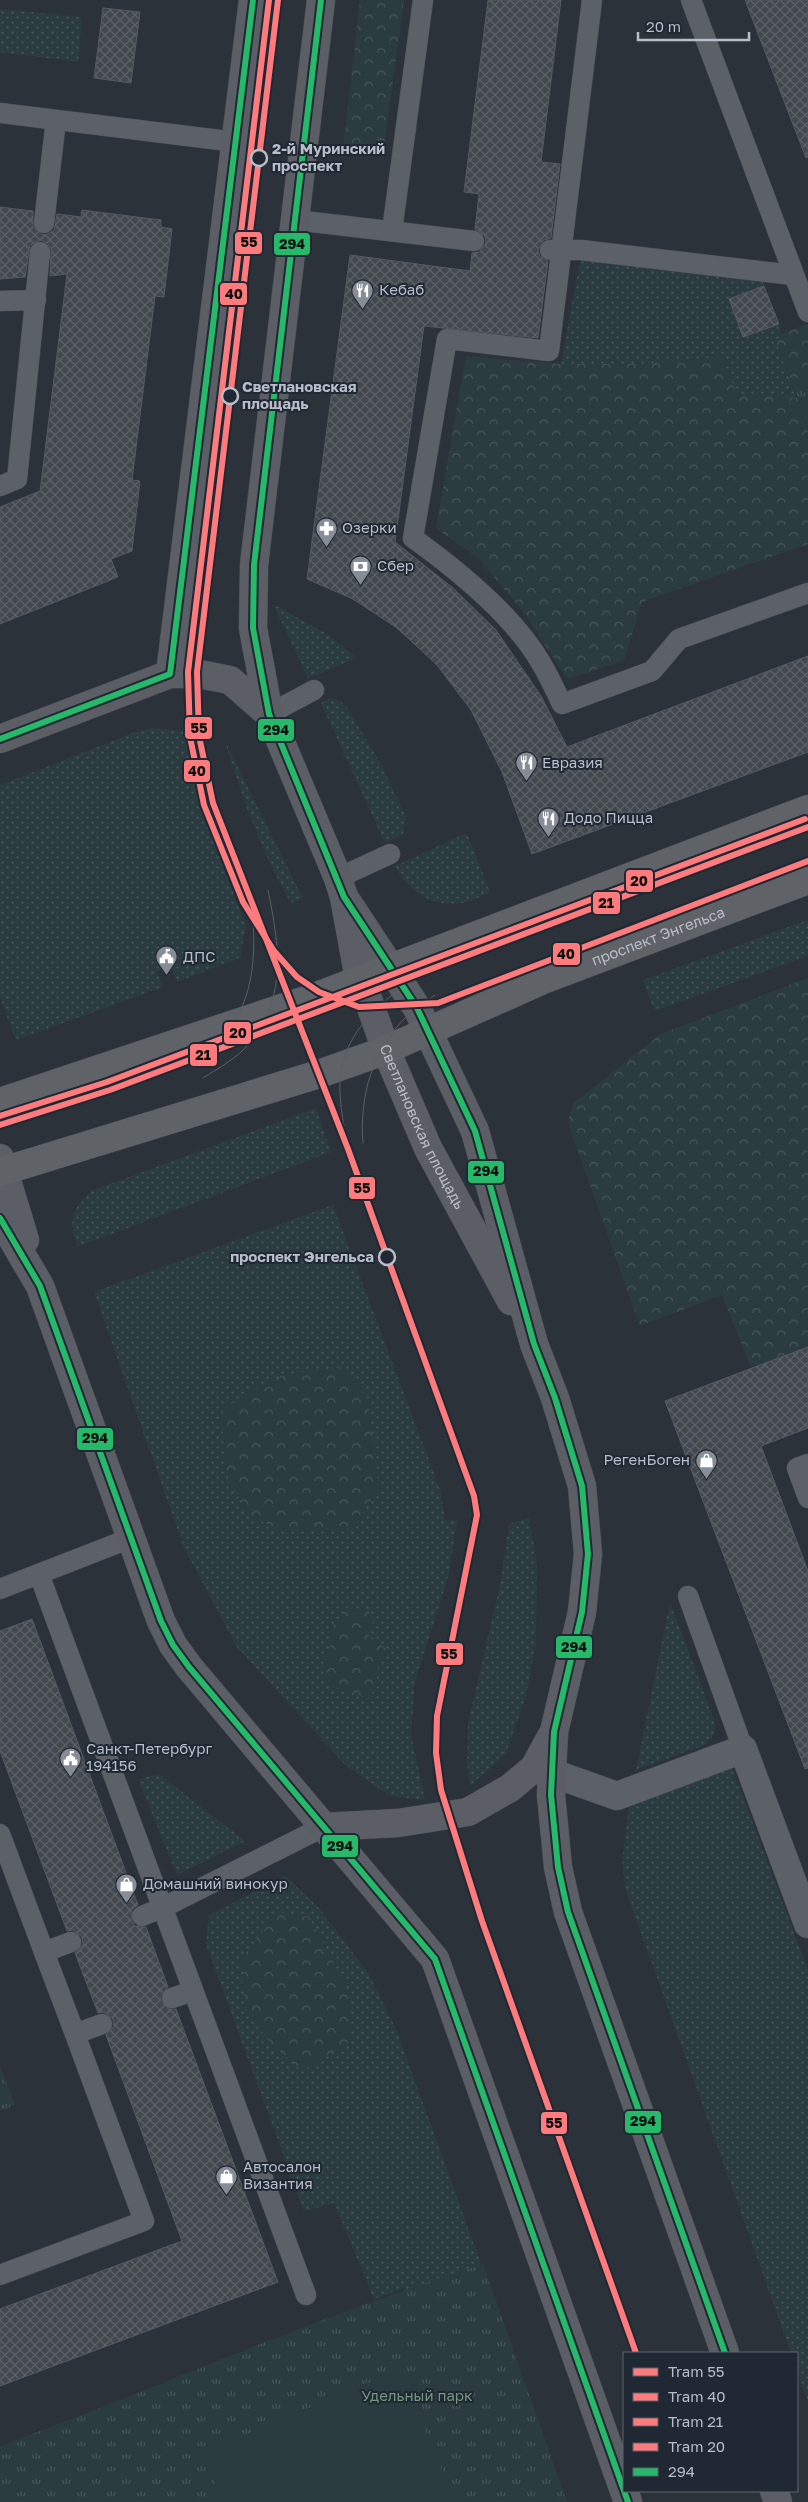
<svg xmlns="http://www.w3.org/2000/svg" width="808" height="2502" viewBox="0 0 808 2502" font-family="'Golos Text',sans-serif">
	<defs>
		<pattern id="grass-dots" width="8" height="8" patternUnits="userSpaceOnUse" patternTransform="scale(1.25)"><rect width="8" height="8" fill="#2a3c3f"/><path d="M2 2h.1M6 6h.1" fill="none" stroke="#475659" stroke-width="1.8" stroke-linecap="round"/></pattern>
		<pattern id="forest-crowns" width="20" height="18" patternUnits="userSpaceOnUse" patternTransform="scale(1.25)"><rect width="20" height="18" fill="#2a3c3f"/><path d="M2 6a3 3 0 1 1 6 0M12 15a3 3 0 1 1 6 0" fill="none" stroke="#475659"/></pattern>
		<pattern id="park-tufts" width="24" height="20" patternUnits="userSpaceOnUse" patternTransform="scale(1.25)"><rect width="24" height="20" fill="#2a3c3f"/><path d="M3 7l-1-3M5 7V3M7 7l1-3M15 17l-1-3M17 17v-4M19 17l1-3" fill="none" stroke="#475659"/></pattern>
		<pattern id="building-cross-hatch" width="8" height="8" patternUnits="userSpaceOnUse" patternTransform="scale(1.25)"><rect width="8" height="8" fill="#43484e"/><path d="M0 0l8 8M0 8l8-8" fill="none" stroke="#5c6166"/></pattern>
	</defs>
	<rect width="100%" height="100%" fill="#2c3239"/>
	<!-- grass -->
	<g fill="url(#grass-dots)">
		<polygon points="0,9 82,17 78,62 0,52"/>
		<polygon points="580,260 761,276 764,286 729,300 743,337 779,324 781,334 777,344 797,398 737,395 722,357 646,364 561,364"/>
		<polygon points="273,604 329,635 357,658 308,678"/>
		<polygon points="330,698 339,700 346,706 381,764 406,817 403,834 385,843 321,703"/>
		<polygon points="153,728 187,732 193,773 206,822 246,926 240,958 177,982 171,966 157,971 163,987 16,1040 0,998 0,785 133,733"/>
		<path d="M225,741L303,899L291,903C261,852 242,797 225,741Z"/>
		<path d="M467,833L490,892C481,896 471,902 461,903C431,908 408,891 395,866Z"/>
		<polygon points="808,920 808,956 654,1011 643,980"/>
		<path d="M316,1108L331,1152L77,1247C69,1217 70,1213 91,1191Z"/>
		<polygon points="333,1205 440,1489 445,1520 457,1520 449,1574 415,1682 411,1734 425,1800 390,1796 345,1765 237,1647 184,1548 94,1292"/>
		<polygon points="529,1518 537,1564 536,1642 526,1696 506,1753 470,1786 467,1763 468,1723 500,1585 509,1524"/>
		<path d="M670,1602L715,1722C715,1733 713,1739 704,1745L636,1770Z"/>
		<polygon points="732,1768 808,1970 808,2402 797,2370 797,2353 791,2353 625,1888 622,1860 629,1807"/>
		<polygon points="159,1774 245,1841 177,1875 138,1779"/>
		<polygon points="285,1876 319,1908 368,1973 397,2031 567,2502 404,2288 374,2299 334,2203 304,2211 206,1944 209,1915"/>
	</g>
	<!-- forest -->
	<g fill="url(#forest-crowns)">
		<polygon points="360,0 404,0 383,153 343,148"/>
		<polygon points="808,324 808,374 791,380 777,344 781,334"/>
		<polygon points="466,356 561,364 646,364 722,357 737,395 797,398 808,427 808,544 642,602 624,660 567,679 525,614 478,558 436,528"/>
		<polygon points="808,978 808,1347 751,1368 722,1295 640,1326 569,1126 569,1115 574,1103 661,1034"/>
		<polygon points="342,1367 368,1399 379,1488 353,1528 278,1529 246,1514 226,1473 221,1411 253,1389 286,1374"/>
		<polygon points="348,1607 368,1610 373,1622 368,1634 389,1652 377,1669 377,1687 367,1699 346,1693 323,1679 323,1663 330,1650 328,1628 337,1623"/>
		<polygon points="278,1912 309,1917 350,1994 351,2041 302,2071 272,2044 247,2014 239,1962"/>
	</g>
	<!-- park -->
	<g fill="url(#park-tufts)">
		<polygon points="808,374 808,427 791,380"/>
		<polygon points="0,2066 15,2105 0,2111"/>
		<path d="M483,2264L567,2502H0V2446C162,2387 318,2315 483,2264Z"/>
	</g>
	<!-- pitch -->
	<polygon fill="#2a3c3f" points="399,2370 456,2502 223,2502 202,2453"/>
	<!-- building -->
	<g fill="url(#building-cross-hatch)" stroke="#555961">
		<polygon points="488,0 561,0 541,162 560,164 551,238 544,240 538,250 540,256 548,261 538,338 424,326 395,542 453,588 496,630 541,696 567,747 808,656 808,752 532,854 502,772 471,710 437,665 397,628 353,599 307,579 350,255 470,271 472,253 479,252 486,243 485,236 475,229 479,194 464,192"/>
		<polygon points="745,0 808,0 808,157 806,158"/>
		<polygon points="103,8 140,12 131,83 94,78"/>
		<polygon points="0,207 33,211 33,227 42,235 48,234 54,230 57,214 81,217 82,210 161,220 161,227 172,229 164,297 155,296 132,480 140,481 132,551 111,559 118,577 0,624 0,507 40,491 67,274 50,276 51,248 47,243 41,240 30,245 25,277 0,279"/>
		<polygon points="764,286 779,324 743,337 729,299"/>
		<polygon points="808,1347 808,1428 761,1446 808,1571 808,1768 805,1769 665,1401"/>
		<polygon points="32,1619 138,1905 132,1909 131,1920 135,1926 146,1927 168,1987 161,1995 161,2002 169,2009 176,2009 278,2282 0,2386 0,2309 182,2241 106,2035 114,2026 113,2019 104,2012 98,2013 75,1953 83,1944 82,1937 73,1930 67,1931 0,1751 0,1631"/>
	</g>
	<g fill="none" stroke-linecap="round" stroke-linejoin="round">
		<defs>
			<g id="lane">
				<path d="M592,0L549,351L447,339L413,538C456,569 514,616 541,663C549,676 555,690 562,704L652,671L679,639L808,593"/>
				<polyline points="691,0 808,312"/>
				<polyline points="0,113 236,142"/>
				<polyline points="295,220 474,241"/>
				<polyline points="44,223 56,120"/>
				<polyline points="392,231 423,0"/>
				<polyline points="550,250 581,250 793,275"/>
				<polyline points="0,301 36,300"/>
				<polyline points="0,486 17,479 40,252"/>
				<polyline points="269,714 314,690"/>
				<polyline points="338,878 390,854"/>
				<polyline points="808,1464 797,1468 808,1498"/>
				<polyline points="39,1574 306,2295"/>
				<polyline points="0,1589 131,1538"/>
				<polyline points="688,1596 743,1749"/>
				<polyline points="0,1834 44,1952 71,1942"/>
				<polyline points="142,1916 162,1908 323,1827"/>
				<polyline points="44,1952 75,2034"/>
				<polyline points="172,1998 193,1991"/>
				<polyline points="0,2275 144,2221 75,2034 102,2024"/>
			</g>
			<polyline id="street" points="552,1773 617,1796 743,1749 808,1924"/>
			<g id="secondary">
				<polyline points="170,674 253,0"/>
				<polyline points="269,714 253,628 254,565 321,0"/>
				<path id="s1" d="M0,739L170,674H199L230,680L269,714L338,878L344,897L357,968L386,1050L428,1148L511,1301"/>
				<polyline points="344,897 417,1008 475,1131 534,1344 555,1398 582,1486 588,1554 582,1612 554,1732 551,1795 558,1867 568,1912 725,2353"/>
				<polyline points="0,1158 25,1240"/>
				<polyline points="0,1218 40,1286 161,1621 173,1645 189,1667 435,1959 628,2502"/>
				<polyline points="323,1827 398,1823 468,1812 510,1788 534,1768 551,1737"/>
				<polyline points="774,2491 778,2502"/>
			</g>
			<g id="primary">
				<polyline points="0,1102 309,999 808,809"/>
				<path id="s2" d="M0,1172L319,1074L381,1052L543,980L808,880"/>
			</g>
		</defs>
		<!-- lane casing -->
		<use href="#lane" stroke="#4a4e54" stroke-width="21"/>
		<!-- street casing -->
		<use href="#street" stroke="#4a4e54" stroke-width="29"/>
		<!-- secondary casing -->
		<use href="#secondary" stroke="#4a4e54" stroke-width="29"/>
		<!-- primary casing -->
		<use href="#primary" stroke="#4a4e56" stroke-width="29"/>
		<!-- lane -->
		<use href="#lane" stroke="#5c6067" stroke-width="20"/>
		<!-- street -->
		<use href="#street" stroke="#5c6067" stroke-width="28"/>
		<!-- secondary -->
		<use href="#secondary" stroke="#5b5f65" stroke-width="28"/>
		<!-- primary -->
		<use href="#primary" stroke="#5f6368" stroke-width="28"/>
		<!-- tram -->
		<g stroke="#5b5f64" stroke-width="1">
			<path d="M191,1058C201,1051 213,1044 222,1035C258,1001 256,943 251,898"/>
			<path d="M203,1078C219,1068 237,1058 249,1044C288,996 279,945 268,890"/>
			<path d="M363,1143C359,1095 373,1050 407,1016C415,1008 426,1001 435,995"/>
			<path d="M348,1149C344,1126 339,1104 340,1080C343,1030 386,996 425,973"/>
		</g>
		<defs>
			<g id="bus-1">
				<polyline points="321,0 254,565 253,628 269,714 344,897 417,1008 475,1131 534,1344 555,1398 582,1486 588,1554 582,1612 554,1732 551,1795 558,1867 568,1912 725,2353"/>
				<polyline points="0,739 170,674 253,0"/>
				<polyline points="0,1218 40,1286 161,1621 173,1645 189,1667 435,1959 628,2502"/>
			</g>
		</defs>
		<!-- bus-1 casing -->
		<use href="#bus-1" stroke="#202834" stroke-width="10"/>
		<!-- bus-1 -->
		<use href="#bus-1" stroke="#26b969" stroke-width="6"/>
		<defs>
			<polyline id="tram-1" points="278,0 197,672 199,736 213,803 348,1149 474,1496 477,1515 437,1716 436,1753 441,1790 482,1921 636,2353"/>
			<polyline id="tram-2" points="269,0 188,672 190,737 204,805 243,902 274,951 297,977 319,992 359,1007 438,1003 808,861"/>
			<polyline id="tram-3" points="0,1125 110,1090 808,827"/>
			<polyline id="tram-4" points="0,1116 107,1082 805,819"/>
		</defs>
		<!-- tram-1 casing -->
		<use href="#tram-1" stroke="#202834" stroke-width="10"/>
		<!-- tram-2 casing -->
		<use href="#tram-2" stroke="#202834" stroke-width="10"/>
		<!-- tram-3 casing -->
		<use href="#tram-3" stroke="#202834" stroke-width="10"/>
		<!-- tram-4 casing -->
		<use href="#tram-4" stroke="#202834" stroke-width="10"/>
		<!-- tram-1 -->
		<use href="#tram-1" stroke="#fd7b7d" stroke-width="6"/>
		<!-- tram-2 -->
		<use href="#tram-2" stroke="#fd7b7d" stroke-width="6"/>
		<!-- tram-3 -->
		<use href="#tram-3" stroke="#fd7b7d" stroke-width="6"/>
		<!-- tram-4 -->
		<use href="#tram-4" stroke="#fd7b7d" stroke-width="6"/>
	</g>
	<!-- icons -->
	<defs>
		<symbol id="restaurant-pin" viewBox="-11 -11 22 30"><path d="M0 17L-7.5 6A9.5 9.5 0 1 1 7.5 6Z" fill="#878d97" stroke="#202834"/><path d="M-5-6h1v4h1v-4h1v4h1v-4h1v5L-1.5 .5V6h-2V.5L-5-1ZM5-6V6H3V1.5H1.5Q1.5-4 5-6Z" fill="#fff"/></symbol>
		<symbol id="pharmacy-pin" viewBox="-11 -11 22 30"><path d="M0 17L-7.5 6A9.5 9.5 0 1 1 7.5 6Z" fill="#878d97" stroke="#202834"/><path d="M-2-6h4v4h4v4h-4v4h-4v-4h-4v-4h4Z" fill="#fff"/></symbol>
		<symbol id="bank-pin" viewBox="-11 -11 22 30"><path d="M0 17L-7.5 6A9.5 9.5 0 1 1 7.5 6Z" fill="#878d97" stroke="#202834"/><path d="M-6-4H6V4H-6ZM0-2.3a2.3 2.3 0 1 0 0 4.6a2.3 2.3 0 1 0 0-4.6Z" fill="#fff"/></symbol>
		<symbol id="civic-pin" viewBox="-11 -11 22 30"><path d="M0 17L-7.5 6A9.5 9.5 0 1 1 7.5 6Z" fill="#878d97" stroke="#202834"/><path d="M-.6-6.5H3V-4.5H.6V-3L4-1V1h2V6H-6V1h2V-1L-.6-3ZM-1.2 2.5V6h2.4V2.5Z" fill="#fff"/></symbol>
		<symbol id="shop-pin" viewBox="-11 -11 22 30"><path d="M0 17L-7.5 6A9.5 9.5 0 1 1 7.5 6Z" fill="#878d97" stroke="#202834"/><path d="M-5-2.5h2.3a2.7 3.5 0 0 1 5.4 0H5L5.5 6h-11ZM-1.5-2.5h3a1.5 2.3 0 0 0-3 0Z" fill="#fff"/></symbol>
	</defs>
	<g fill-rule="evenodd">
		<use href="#restaurant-pin" x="350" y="278" width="25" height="34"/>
		<use href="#pharmacy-pin" x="314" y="516" width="25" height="34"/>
		<use href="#bank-pin" x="348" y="554" width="25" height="34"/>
		<use href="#restaurant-pin" x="514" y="750" width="25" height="34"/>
		<use href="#restaurant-pin" x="536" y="806" width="25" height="34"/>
		<use href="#civic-pin" x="154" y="944" width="25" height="34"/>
		<use href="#shop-pin" x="694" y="1448" width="25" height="34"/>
		<use href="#civic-pin" x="58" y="1746" width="25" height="34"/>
		<use href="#shop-pin" x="114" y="1872" width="25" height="34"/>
		<use href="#shop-pin" x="214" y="2164" width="25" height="34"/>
	</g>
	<!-- markers -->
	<g fill="#202834" stroke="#b8bec9" stroke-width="2.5">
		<circle cx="259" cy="158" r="8"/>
		<circle cx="230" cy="396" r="8"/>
		<circle cx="387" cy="1257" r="8"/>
	</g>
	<g text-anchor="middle" stroke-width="4" stroke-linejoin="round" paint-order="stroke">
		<!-- stop labels -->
		<g font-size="15" font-weight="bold" fill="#b8bec9" stroke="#202834" text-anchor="start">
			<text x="272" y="154">2-й Муринский<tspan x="272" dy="17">проспект</tspan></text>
			<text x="242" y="392">Светлановская<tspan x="242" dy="17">площадь</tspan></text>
			<text x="374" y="1262" text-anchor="end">проспект Энгельса</text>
		</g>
		<!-- poi labels -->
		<g font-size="15" fill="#b8bec9" stroke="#202834" text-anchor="start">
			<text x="379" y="295">Кебаб</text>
			<text x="342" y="533">Озерки</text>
			<text x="377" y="571">Сбер</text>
			<text x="542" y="768">Евразия</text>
			<text x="564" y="823">Додо Пицца</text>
			<text x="183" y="962">ДПС</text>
			<text x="690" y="1465" text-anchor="end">РегенБоген</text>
			<text x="86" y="1754">Санкт-Петербург<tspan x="86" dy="17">194156</tspan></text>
			<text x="143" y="1889">Домашний винокур</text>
			<text x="243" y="2172">Автосалон<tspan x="243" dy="17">Византия</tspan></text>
		</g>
		<!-- street labels -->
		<g font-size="15" fill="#b8bec9" stroke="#202834">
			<text dy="5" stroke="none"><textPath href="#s2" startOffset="700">проспект Энгельса</textPath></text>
			<text dy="5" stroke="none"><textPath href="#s1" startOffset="736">Светлановская площадь</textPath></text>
		</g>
		<!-- park labels -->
		<g font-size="15" fill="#71987b" stroke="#202834">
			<text x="417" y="2401">Удельный парк</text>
		</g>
	</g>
	<g stroke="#202834" stroke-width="2">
		<rect x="234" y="231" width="29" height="24" rx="5" fill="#fd7b7d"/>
		<rect x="273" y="232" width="38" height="24" rx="5" fill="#26b969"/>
		<rect x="219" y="282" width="29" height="24" rx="5" fill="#fd7b7d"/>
		<rect x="184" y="716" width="29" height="24" rx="5" fill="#fd7b7d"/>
		<rect x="257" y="718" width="38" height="24" rx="5" fill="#26b969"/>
		<rect x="183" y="759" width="28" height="24" rx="5" fill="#fd7b7d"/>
		<rect x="625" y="869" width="29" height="24" rx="5" fill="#fd7b7d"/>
		<rect x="592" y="891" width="29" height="24" rx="5" fill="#fd7b7d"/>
		<rect x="552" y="942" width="29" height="24" rx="5" fill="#fd7b7d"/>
		<rect x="223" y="1021" width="29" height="24" rx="5" fill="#fd7b7d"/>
		<rect x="189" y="1043" width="29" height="24" rx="5" fill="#fd7b7d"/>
		<rect x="467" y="1160" width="38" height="24" rx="5" fill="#26b969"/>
		<rect x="348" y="1176" width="28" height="24" rx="5" fill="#fd7b7d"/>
		<rect x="76" y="1427" width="38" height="24" rx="5" fill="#26b969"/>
		<rect x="555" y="1635" width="38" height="24" rx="5" fill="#26b969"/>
		<rect x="435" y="1642" width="29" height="24" rx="5" fill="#fd7b7d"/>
		<rect x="321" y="1834" width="38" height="24" rx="5" fill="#26b969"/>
		<rect x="624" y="2110" width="38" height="24" rx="5" fill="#26b969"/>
		<rect x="540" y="2111" width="28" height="24" rx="5" fill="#fd7b7d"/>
	</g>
	<g font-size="14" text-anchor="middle" font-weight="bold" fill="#111">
		<text x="249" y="247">55</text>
		<text x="292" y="249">294</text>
		<text x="234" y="299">40</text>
		<text x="199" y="733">55</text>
		<text x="276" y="735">294</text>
		<text x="197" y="776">40</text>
		<text x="639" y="886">20</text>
		<text x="606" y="908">21</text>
		<text x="566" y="959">40</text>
		<text x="238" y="1038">20</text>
		<text x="203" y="1060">21</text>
		<text x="486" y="1176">294</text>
		<text x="362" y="1193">55</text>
		<text x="95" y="1443">294</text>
		<text x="574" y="1652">294</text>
		<text x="449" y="1659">55</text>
		<text x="340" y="1851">294</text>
		<text x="643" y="2126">294</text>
		<text x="554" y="2128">55</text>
	</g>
	<!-- legend -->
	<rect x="623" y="2352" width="175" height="140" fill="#202834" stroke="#5d6470"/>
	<rect x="633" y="2368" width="25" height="8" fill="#fd7b7d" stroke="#5d6470"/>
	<text x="668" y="2377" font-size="15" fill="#b8bec9">Tram 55</text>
	<rect x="633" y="2393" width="25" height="8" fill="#fd7b7d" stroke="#5d6470"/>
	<text x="668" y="2402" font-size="15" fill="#b8bec9">Tram 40</text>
	<rect x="633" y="2418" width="25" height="8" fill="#fd7b7d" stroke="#5d6470"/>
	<text x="668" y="2427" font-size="15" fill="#b8bec9">Tram 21</text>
	<rect x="633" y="2443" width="25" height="8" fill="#fd7b7d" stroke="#5d6470"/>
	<text x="668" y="2452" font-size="15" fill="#b8bec9">Tram 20</text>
	<rect x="633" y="2468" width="25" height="8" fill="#26b969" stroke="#5d6470"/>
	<text x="668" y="2477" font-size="15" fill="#b8bec9">294</text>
	<!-- scale -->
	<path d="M638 32v8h111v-8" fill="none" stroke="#b8bec9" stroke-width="2.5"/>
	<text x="646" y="32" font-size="15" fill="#b8bec9" stroke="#202834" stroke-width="4" paint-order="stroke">20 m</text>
</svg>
